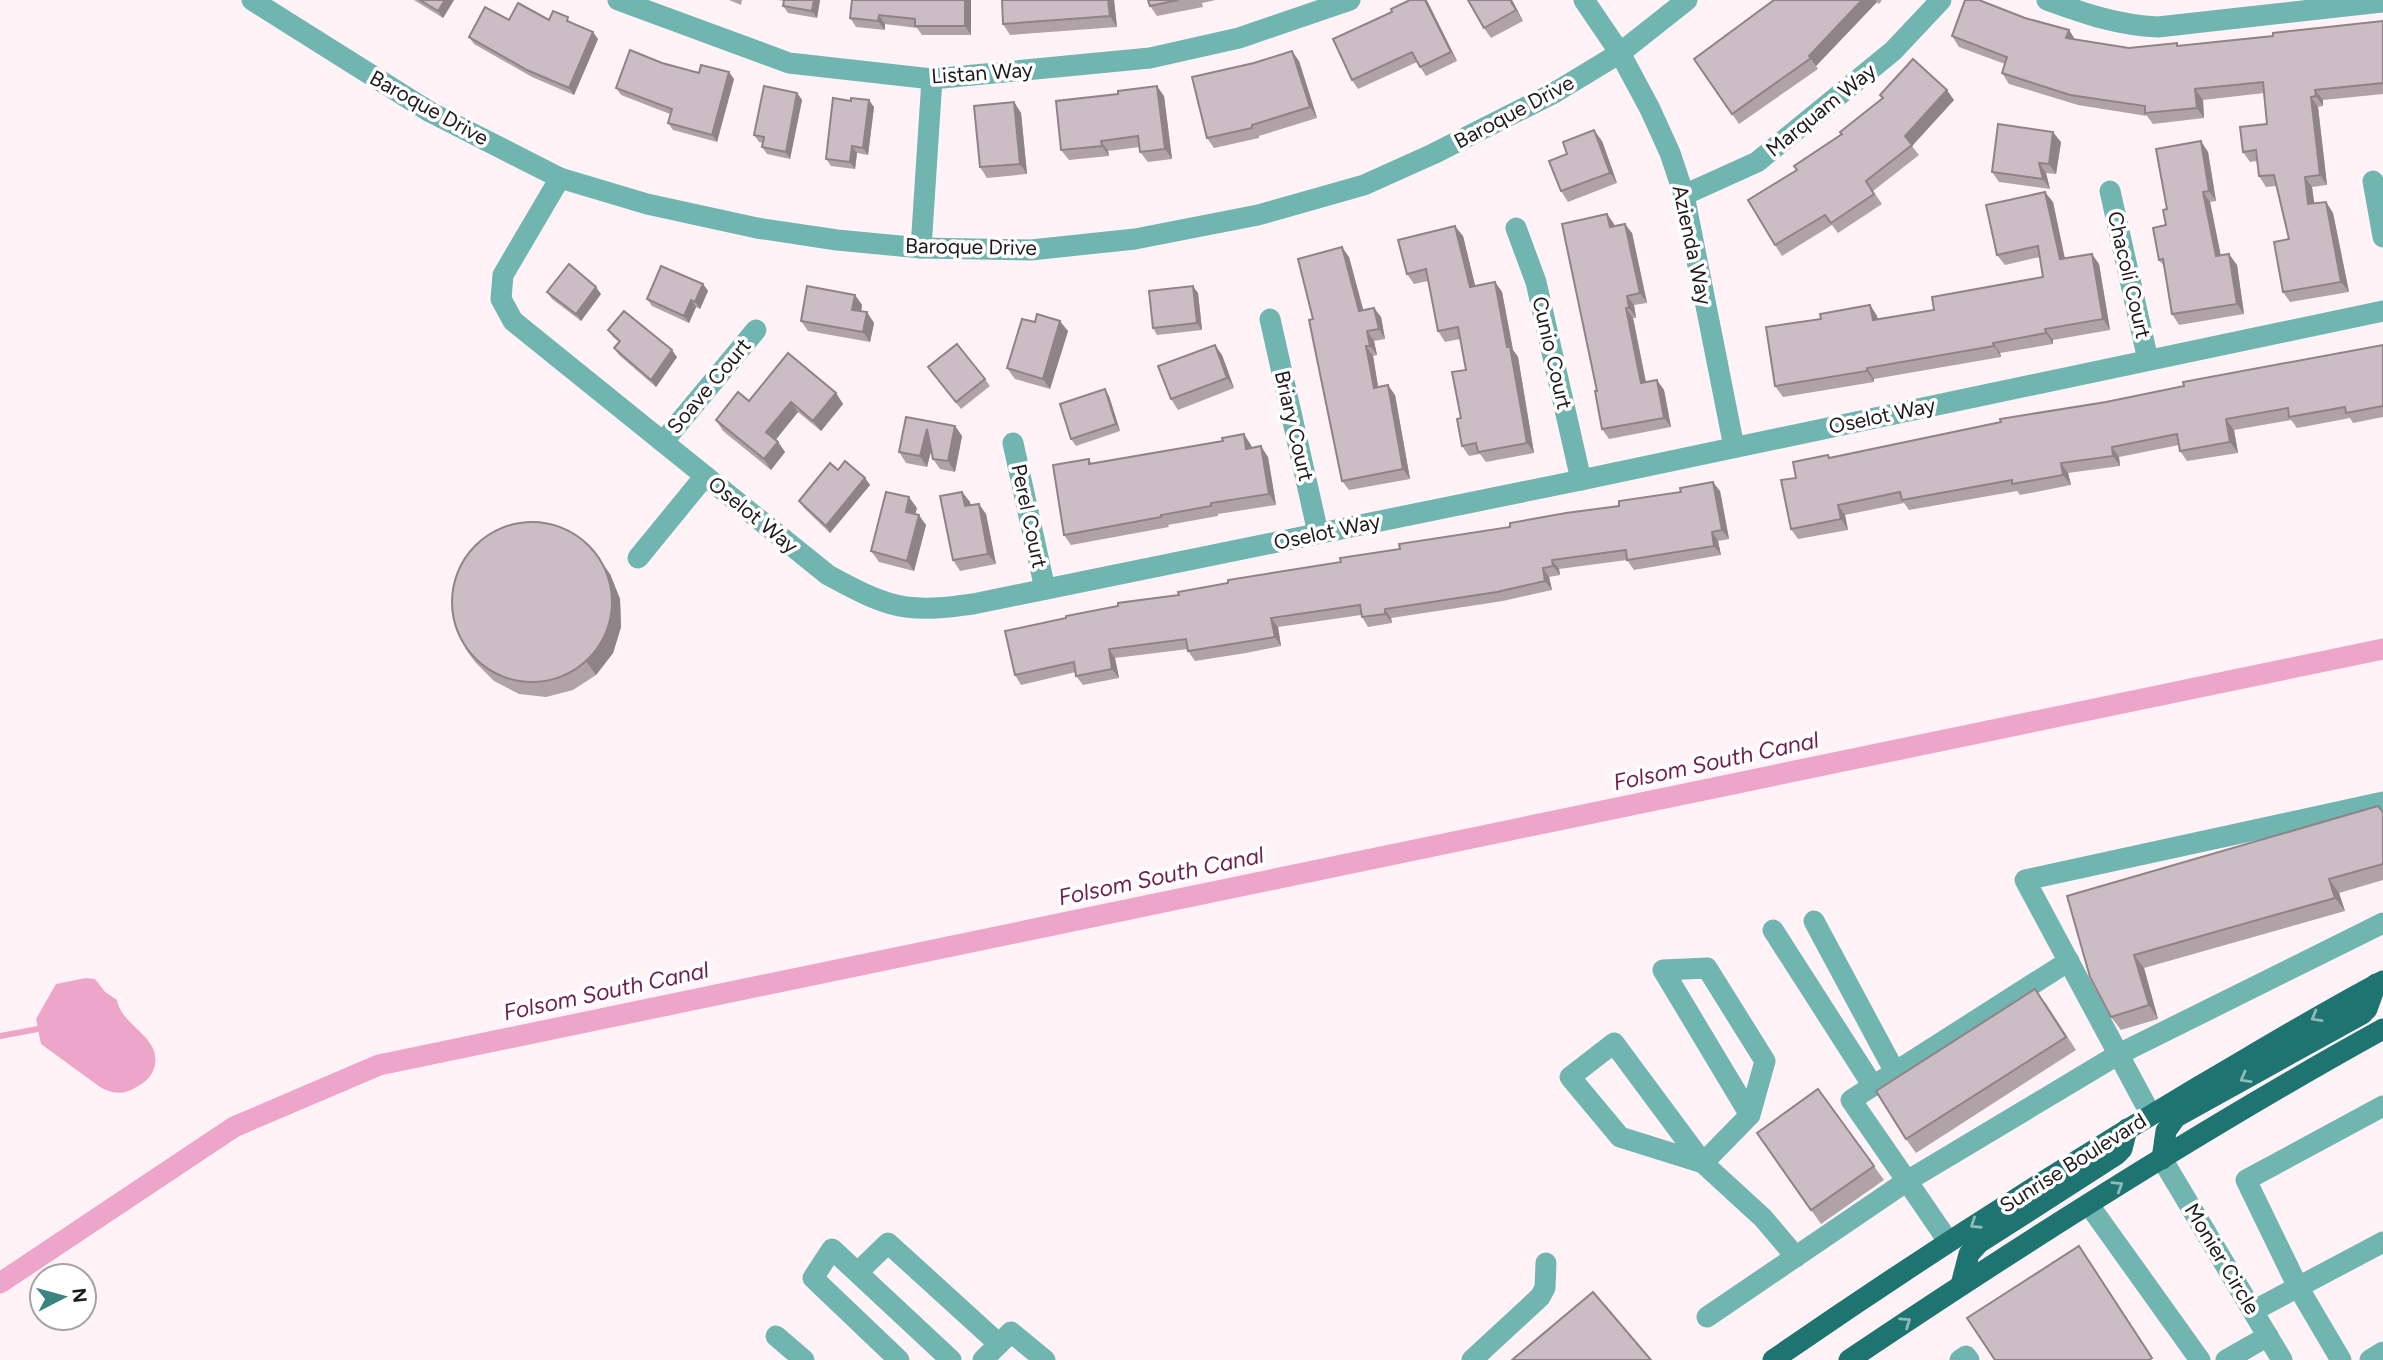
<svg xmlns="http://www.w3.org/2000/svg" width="2383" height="1360" viewBox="0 0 2383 1360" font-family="Figtree,sans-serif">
	<rect width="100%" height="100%" fill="#fff3f8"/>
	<!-- water -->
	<path fill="#eda6c9" d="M86,978L95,979L105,992L117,1000C121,1026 164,1038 154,1068C151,1079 141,1085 131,1090C119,1095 111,1093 100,1087L41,1044L36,1019L56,984Z"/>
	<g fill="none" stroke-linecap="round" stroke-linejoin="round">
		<!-- stream -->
		<polyline stroke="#eda6c9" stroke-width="6" points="0,1036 38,1029"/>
		<!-- canal -->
		<polyline stroke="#eda6c9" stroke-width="21" points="0,1283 234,1127 379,1065 2383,649"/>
		<!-- minor -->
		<g stroke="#71b5b1" stroke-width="21">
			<polyline points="252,0 430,112 560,178 647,204 757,228 837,240 921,248 1031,250 1135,239 1258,215 1364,185 1433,154 1554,93 1620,53 1687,0"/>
			<polyline points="618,0 789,63 932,79 1150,58 1239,38 1350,0"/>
			<polyline points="1584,0 1620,53 1650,109 1670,153 1684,195 1734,447"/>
			<path d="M2047,0C2086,14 2117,25 2158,27L2383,2"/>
			<path d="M560,178L503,275L501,299L513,321L828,575C853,588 878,603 906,607C928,610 951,607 973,604L1581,480L2383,311"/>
			<polyline points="2373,181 2383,237"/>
			<polyline points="2110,191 2148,360"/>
			<polyline points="1684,195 1757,162 1893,51 1941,0"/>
			<polyline points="1516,228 1536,282 1581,480"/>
			<polyline points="921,248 932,79"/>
			<polyline points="1270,319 1318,533"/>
			<polyline points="663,442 756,330"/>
			<polyline points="1013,443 1045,589"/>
			<polyline points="638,558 705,476"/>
			<polyline points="1814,921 1895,1072"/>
			<polyline points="1773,930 1873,1086"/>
			<polyline points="2069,961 1851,1100 1907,1181 2119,1054 2383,923"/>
			<polyline points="1750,1115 1663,970 1707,968 1765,1061 1750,1115 1703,1163 1620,1137 1570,1077 1614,1043 1703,1163 1763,1218 1796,1257"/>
			<polyline points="2151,1115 2025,880 2383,802"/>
			<polyline points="2162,1159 2282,1360"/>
			<polyline points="2089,1205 2200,1360"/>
			<polyline points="858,1272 888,1243 999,1344"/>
			<polyline points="2253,1311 2383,1242"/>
			<polyline points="1707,1317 1907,1181 1948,1241"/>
			<polyline points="776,1336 804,1360"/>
			<polyline points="899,1360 813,1278 832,1249 951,1360"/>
			<polyline points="983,1360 1011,1332 1045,1360"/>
			<polyline points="1472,1360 1540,1297 1545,1288 1546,1263"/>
			<polyline points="1960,1360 1966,1356 1969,1360"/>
			<polyline points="2226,1360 2268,1336"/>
			<polyline points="2341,1360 2298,1287 2246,1180 2383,1106"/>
			<polyline points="2370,1360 2383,1352"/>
		</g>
		<!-- major -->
		<g stroke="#1d7470" stroke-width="21">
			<polyline points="2162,1159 2166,1131 2176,1117 2362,1014 2367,1009 2376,984"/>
			<polyline points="1961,1285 1969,1254 1979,1243 2116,1155 2122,1149 2127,1129"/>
			<path d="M1773,1360C1912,1264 2053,1173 2198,1087C2260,1051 2320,1014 2383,981"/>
			<path d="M1849,1360C2023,1243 2200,1130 2383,1029"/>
		</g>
	</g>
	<!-- wall -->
	<g fill="#afa3a8">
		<polygon points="414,0 454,0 443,18"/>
		<polygon points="729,0 742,0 741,5"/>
		<polygon points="778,0 820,0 817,18 788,13 783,6 784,1"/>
		<polygon points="971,0 971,35 922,35 917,28 885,24 885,30 856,27 850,18"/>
		<polygon points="1114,0 1117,27 1010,35 1003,24"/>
		<polygon points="1148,0 1216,0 1202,3 1203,7 1157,16 1150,6"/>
		<polygon points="1410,0 1427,0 1457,61 1426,76 1417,62 1358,89 1352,80 1392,12"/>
		<polygon points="1468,0 1512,0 1523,21 1491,38 1484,28"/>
		<polygon points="1774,0 1882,0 1879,4 1877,2 1816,66 1818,69 1739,124 1694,59"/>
		<polygon points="509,20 549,20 572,23 598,39 574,95 532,77 474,44 469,37"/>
		<polygon points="2383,21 2383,94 2323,100 2323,106 2318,107 2327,185 2312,187 2314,204 2326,202 2333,213 2349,292 2290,302 2283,292 2289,239 2276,186 2266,187 2259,176 2257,161 2250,162 2243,152 2267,124 2264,93 2203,100 2204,118 2153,124 2147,116 2078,105 2009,84 2002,73 2005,64 1959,47 1952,36 2069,30 2075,40 2129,48 2178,46 2273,36"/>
		<polygon points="1299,61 1317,118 1259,136 1259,138 1214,148 1207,138"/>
		<polygon points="662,63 699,73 734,79 717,142 673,130 668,123 670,114 621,95 616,88"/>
		<polygon points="797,93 802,100 790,159 767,154 762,147 763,143 759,142 754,135"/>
		<polygon points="1880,95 1954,100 1912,146 1919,155 1873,191 1882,204 1838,233 1832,225 1782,256 1775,245 1797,170 1842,134 1882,98"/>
		<polygon points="1164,96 1172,159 1148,162 1140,152 1140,147 1108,151 1109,156 1069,160 1061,150"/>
		<polygon points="1014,102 1021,113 1027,174 987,178 980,167"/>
		<polygon points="874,107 868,155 857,153 855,169 831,166 826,159"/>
		<polygon points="1602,141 1617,183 1568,202 1561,191"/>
		<polygon points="2061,142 2056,174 2046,173 2050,189 1999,182 1992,172"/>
		<polygon points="2208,152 2216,201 2210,202 2221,256 2237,265 2244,314 2179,325 2172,314 2164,266 2159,260 2166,225 2167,209"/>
		<polygon points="2053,202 2065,258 2099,264 2110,330 2053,340 2053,344 2000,353 2001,357 1874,379 1874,382 1783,397 1775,386 1821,319 1870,305 1877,316 1878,319 1934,310 2043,277 2040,257 2005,265 1997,255"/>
		<polygon points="1607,214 1615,226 1632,233 1647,303 1634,305 1636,318 1633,318 1646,382 1664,390 1671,427 1609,439 1602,429 1597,391"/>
		<polygon points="1463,236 1475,286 1495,282 1502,292 1513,350 1518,357 1534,453 1486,462 1480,454 1469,456 1462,446 1461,418 1466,370 1460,339 1445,342 1438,331 1428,281 1414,284 1407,274"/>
		<polygon points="1349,257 1363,310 1374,308 1381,317 1385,339 1374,341 1377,355 1373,356 1378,387 1395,395 1410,479 1349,490 1342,481 1313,319"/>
		<polygon points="703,284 708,291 700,309 696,307 689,323 652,306 647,299"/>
		<polygon points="547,292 601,294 581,321 552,299"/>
		<polygon points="1198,293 1202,330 1157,335 1153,328"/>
		<polygon points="855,295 862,305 861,311 874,323 870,342 808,331 801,321"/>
		<polygon points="1035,322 1068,331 1050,389 1015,379 1007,368"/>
		<polygon points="608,330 677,357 656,387 619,355 614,348 619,342 613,337"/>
		<polygon points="2383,345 2383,417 2353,423 2350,418 2297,428 2291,420 2234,430 2238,453 2187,461 2180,451 2179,445 2119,457 2120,466 2068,473 2071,485 2020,495 2017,491 1909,510 1904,503 1845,515 1848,530 1798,539 1791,529 1796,478 1828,455 1830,458"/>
		<polygon points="1222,355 1234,388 1178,410 1171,399"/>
		<polygon points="928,367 985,379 990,386 961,409"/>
		<polygon points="836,393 843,404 821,431 798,412 776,439 785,452 771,470 723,431 716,420 749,401"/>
		<polygon points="1109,396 1120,431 1076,446 1071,439"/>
		<polygon points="955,426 962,436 955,472 940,469 933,459 931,451 927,467 906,463 899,452"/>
		<polygon points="1251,445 1252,448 1268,457 1276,505 1218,514 1218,516 1168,525 1169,527 1071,545 1064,535 1089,459 1092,464"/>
		<polygon points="838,470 865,478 870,485 830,533 804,508 799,501"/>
		<polygon points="1720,491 1729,539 1718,541 1721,555 1634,570 1627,560 1559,569 1560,575 1549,577 1552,590 1503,601 1391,618 1392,623 1368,627 1362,617 1361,615 1278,627 1281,646 1246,653 1195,661 1188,651 1188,649 1115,658 1119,678 1083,685 1076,676 1076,672 1021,685 1015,675 1179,595 1228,583 1341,562 1400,549 1510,527 1619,506"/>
		<polygon points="962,492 970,502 970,505 986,514 996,564 960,571 953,560"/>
		<polygon points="917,508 915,514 926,525 914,571 879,562 871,551"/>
		<polygon points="610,574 620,599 621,627 613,653 596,675 573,690 546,697 519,694 494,681 475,662 465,648"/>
		<polygon points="2383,812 2383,880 2339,893 2345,911 2144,968 2158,1019 2121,1030 2111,1017 2090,977"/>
		<polygon points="2045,1002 2076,1050 1916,1153 1906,1139"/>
		<polygon points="1818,1089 1884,1180 1821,1224 1757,1133"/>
	</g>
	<!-- shaded-wall -->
	<g fill="#8e8488">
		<polygon points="445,0 454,0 443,18 438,11"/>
		<polygon points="814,0 820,0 817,18 812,11"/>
		<polygon points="965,0 971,0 971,35 965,26"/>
		<polygon points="1108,0 1114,0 1117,27 1110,16"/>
		<polygon points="1425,0 1428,3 1457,61 1451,52"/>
		<polygon points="1510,0 1512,0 1523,21 1516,10"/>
		<polygon points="1862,0 1876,0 1877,2 1816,66 1809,56"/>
		<polygon points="879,15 885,24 885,30 878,21"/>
		<polygon points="2069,30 2076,41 2066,38"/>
		<polygon points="593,32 598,39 574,95 569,88"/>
		<polygon points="1292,51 1299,61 1317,118 1310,107"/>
		<polygon points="729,72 734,79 717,142 712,135"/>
		<polygon points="1157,86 1164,96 1172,159 1165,149"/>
		<polygon points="2195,89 2203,100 2204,118 2197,108"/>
		<polygon points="1947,90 1954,100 1912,146 1905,136"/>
		<polygon points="2315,90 2323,100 2323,106 2316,96"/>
		<polygon points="797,93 802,100 790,159 786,152"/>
		<polygon points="2311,97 2318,107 2327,185 2320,175"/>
		<polygon points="869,100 874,107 868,155 863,148"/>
		<polygon points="1014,102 1021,113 1027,174 1020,164"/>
		<polygon points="1594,130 1602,141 1617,183 1610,173"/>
		<polygon points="2053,132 2061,142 2056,174 2049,164"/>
		<polygon points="1101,141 1108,151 1109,156 1102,146"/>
		<polygon points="2201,141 2208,152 2216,201 2209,191"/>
		<polygon points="852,146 857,153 855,169 850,162"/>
		<polygon points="2039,163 2046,173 2050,189 2043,179"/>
		<polygon points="2305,177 2312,187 2316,215 2308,204"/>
		<polygon points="2045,192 2053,202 2067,270 2060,259"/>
		<polygon points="2203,192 2210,202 2223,267 2216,256"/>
		<polygon points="2326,202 2333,213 2349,292 2341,282"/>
		<polygon points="1607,214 1614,224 1617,237 1610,227"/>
		<polygon points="1625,224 1632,233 1647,303 1640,293"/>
		<polygon points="1455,226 1463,236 1478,297 1470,287"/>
		<polygon points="1342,247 1349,257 1366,320 1359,311"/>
		<polygon points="2092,254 2099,264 2110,330 2103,319"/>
		<polygon points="2229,254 2237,265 2244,314 2237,304"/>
		<polygon points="1495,282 1502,292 1513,350 1518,357 1534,453 1527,443"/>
		<polygon points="703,284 708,291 700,309 695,302"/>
		<polygon points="1193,286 1198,293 1202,330 1197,323"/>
		<polygon points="596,287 601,294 581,321 576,314"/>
		<polygon points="855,295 862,305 860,320 852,310"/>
		<polygon points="1627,296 1634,305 1636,318 1629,308"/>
		<polygon points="691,300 696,307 689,323 684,316"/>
		<polygon points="1870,305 1877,316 1880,331 1873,320"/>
		<polygon points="1374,308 1381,317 1385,339 1379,329"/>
		<polygon points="1626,308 1633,318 1648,393 1641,383"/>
		<polygon points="867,312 874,323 870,342 863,332"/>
		<polygon points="1060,321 1068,331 1050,389 1043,379"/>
		<polygon points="2045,329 2053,340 2053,344 2046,333"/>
		<polygon points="1367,331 1374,341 1377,355 1370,346"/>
		<polygon points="1993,343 2000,353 2001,357 1994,346"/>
		<polygon points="1215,345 1222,355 1234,388 1227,378"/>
		<polygon points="1366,346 1373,356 1380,398 1374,388"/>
		<polygon points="672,350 677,357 656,387 651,380"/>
		<polygon points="1867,368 1874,379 1874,382 1867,371"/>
		<polygon points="1657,380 1664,390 1671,427 1664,418"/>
		<polygon points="1388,385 1395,395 1410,479 1403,469"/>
		<polygon points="1105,389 1109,396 1120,431 1116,424"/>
		<polygon points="836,393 843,404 821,431 813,421"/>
		<polygon points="791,402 798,412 774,442 766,432"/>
		<polygon points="2226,419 2234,430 2238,453 2230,442"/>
		<polygon points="955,426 962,436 955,472 948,461"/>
		<polygon points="927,429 934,439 927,467 920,456"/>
		<polygon points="1244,434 1251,445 1254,459 1246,449"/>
		<polygon points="778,442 785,452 771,470 764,459"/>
		<polygon points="1261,446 1268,457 1276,505 1269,494"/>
		<polygon points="2112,447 2119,457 2120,466 2113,456"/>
		<polygon points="2061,463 2068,473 2071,485 2063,475"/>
		<polygon points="865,478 870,485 830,533 826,526"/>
		<polygon points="1713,482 1720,491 1729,539 1722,530"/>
		<polygon points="962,492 970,502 973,517 965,506"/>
		<polygon points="909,497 917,508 913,522 906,512"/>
		<polygon points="979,504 986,514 996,564 988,554"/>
		<polygon points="1838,505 1845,515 1848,530 1841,519"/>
		<polygon points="919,515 926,525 914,571 907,561"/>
		<polygon points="1712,532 1718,541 1721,555 1714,546"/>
		<polygon points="600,560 610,574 620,599 621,627 613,653 596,675 586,661"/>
		<polygon points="1552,560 1559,569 1560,575 1553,566"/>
		<polygon points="1543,568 1549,577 1552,590 1545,581"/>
		<polygon points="1385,609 1391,618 1392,623 1385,614"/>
		<polygon points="1271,618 1278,627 1281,646 1275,637"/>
		<polygon points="1109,649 1115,658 1119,678 1112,669"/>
		<polygon points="2329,879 2339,893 2345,911 2335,898"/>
		<polygon points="2134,955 2144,968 2158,1019 2149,1005"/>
	</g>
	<!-- building -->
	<g fill="#cbbdc3" stroke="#8e8488" stroke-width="2">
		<polygon points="420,0 445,0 438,11"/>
		<polygon points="784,0 814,0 812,11 783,6"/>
		<polygon points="852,0 965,0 965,26 915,26 915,19 879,15 878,21 850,18"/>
		<polygon points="1002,0 1108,0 1110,16 1003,24"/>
		<polygon points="1148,0 1178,0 1150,6"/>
		<polygon points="1410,0 1425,0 1451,52 1420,67 1412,52 1352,80 1333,39 1392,12 1391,9"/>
		<polygon points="1468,0 1510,0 1516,10 1484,28"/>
		<polygon points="1774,0 1862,0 1809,56 1811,58 1732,114 1694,59"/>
		<polygon points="1965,0 1979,0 2025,18 2069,30 2066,38 2129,48 2177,43 2177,46 2273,36 2273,33 2383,21 2383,83 2315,90 2316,96 2311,97 2320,175 2305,177 2308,204 2326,202 2341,282 2283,292 2274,242 2289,239 2274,175 2259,176 2256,150 2243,152 2240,127 2267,124 2263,82 2195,89 2197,108 2145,113 2145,106 2070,95 2002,73 2007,57 1952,36"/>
		<polygon points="518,3 549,20 553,11 568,17 567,21 593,32 569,88 527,70 469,37 485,7 509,20"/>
		<polygon points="630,50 662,63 699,73 701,65 729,72 712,135 668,123 672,109 616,88"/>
		<polygon points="1292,51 1310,107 1252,125 1252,128 1207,138 1192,77 1254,63"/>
		<polygon points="1913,59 1947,90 1905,136 1912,145 1866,181 1874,194 1831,223 1825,215 1775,245 1748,200 1797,170 1794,166 1842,134 1840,132 1883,98 1880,95"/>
		<polygon points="764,86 797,93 786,152 762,147 764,137 754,135"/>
		<polygon points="1157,86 1165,149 1140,152 1138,136 1101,141 1102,146 1061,150 1056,101 1118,94 1118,91"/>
		<polygon points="833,98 851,101 851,98 869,100 863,148 852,146 850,162 826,159"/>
		<polygon points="1014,102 1020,164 980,167 974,106"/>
		<polygon points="1998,124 2053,132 2049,164 2039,163 2043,179 1992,172"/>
		<polygon points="1594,130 1610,173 1561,191 1549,161 1567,154 1563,142"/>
		<polygon points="2201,141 2209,191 2203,192 2216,256 2229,254 2237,304 2172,314 2163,259 2159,260 2153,228 2166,225 2163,210 2167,209 2156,149"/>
		<polygon points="2045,192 2060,259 2092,254 2103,319 2045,329 2046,333 1993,343 1994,346 1867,368 1867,371 1775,386 1766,327 1821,319 1820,314 1870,305 1873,320 1934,310 1932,297 2043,277 2038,246 1997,255 1986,205"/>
		<polygon points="1607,214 1610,227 1625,224 1640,293 1627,296 1629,308 1626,308 1641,383 1657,380 1664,418 1602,429 1595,391 1597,391 1562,224"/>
		<polygon points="1455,226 1470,287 1495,282 1507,347 1510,347 1527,443 1478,452 1476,443 1462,446 1457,419 1461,418 1452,372 1466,370 1458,327 1438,331 1426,269 1407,274 1398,240"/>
		<polygon points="1342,247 1359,311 1374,308 1379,329 1367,331 1370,346 1366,346 1374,388 1388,385 1403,469 1342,481 1309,320 1313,319 1298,259"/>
		<polygon points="569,264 596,287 576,314 547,292"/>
		<polygon points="661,266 703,284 695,302 691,300 684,316 647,299"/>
		<polygon points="807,286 855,295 852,310 867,312 863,332 801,321"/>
		<polygon points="1193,286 1197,323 1153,328 1149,291"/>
		<polygon points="624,311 672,350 651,380 614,348 620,341 608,330"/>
		<polygon points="1037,314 1060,321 1043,379 1007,368 1022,319 1035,322"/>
		<polygon points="957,344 985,379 956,402 928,367"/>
		<polygon points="1215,345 1227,378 1171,399 1158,366"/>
		<polygon points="2383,345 2383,406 2346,413 2345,407 2289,417 2288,408 2226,419 2230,442 2180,451 2177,434 2112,447 2113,456 2061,463 2063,475 2012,484 2012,480 1902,500 1900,492 1838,505 1841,519 1791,529 1781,480 1796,478 1793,462 1828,455 1829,458 2001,422 2000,419 2106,402 2184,386 2183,382"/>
		<polygon points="788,353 836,393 813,421 791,402 766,432 778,442 764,459 716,420 738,392 749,401"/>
		<polygon points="1105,389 1116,424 1071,439 1060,404"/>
		<polygon points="906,417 955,426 948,461 933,459 927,429 920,456 899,452"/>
		<polygon points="1244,434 1246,449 1261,446 1269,494 1211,503 1211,506 1161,515 1161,517 1064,535 1053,465 1089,459 1089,464 1223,441 1222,438"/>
		<polygon points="845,461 865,478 826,526 799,501 830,463 838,470"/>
		<polygon points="1713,482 1722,530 1712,532 1714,546 1627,560 1626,550 1552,560 1553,566 1543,568 1545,581 1497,592 1385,609 1385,614 1362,617 1360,605 1271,618 1275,637 1188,651 1186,639 1109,649 1112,669 1076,676 1074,662 1015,675 1005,631 1066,618 1066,616 1118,606 1118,603 1179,595 1178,592 1228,583 1228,580 1341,562 1340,558 1400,549 1399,544 1510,527 1510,523 1566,513 1619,506 1619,501 1681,492 1680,488"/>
		<polygon points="886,492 909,497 906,512 919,515 907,561 871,551"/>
		<polygon points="962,492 965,506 979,504 988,554 953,560 940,496"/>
		<circle cx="532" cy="602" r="80"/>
		<polygon points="2378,806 2383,812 2383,864 2329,879 2335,898 2134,955 2149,1005 2111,1017 2090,977 2067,896"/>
		<polygon points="2035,989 2066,1037 1906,1139 1876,1091"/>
		<polygon points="1818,1089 1874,1166 1811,1210 1757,1133"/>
		<polygon points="2079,1246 2152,1358 2149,1360 1995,1360 1967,1318"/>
		<polygon points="1593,1292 1651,1360 1512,1360"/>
	</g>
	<!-- one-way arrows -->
	<defs><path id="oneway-chevron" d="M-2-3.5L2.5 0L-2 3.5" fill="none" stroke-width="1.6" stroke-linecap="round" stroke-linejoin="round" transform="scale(1.75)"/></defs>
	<g stroke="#8ebab8">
		<use href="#oneway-chevron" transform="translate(2316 1017) rotate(150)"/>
		<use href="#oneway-chevron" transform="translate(2245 1078) rotate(151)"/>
		<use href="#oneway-chevron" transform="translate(2118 1186) rotate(-32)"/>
		<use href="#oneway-chevron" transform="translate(1975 1224) rotate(147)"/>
		<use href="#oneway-chevron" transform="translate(1906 1322) rotate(-34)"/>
	</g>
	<g text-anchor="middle" stroke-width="7" stroke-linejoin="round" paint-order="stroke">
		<!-- street labels -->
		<g font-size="21" fill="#1f1a1c" stroke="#fff">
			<text transform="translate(982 73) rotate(-4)" y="7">Listan Way</text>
			<text transform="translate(429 108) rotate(29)" y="7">Baroque Drive</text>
			<text transform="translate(1821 110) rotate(-39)" y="7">Marquam Way</text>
			<text transform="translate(1514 112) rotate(-28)" y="7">Baroque Drive</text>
			<text transform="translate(1692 245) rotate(78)" y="7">Azienda Way</text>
			<text transform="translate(971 247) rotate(1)" y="7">Baroque Drive</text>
			<text transform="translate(2129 275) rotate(77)" y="7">Chacoli Court</text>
			<text transform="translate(1552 353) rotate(77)" y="7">Cunio Court</text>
			<text transform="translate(709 386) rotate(-50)" y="7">Soave Court</text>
			<text transform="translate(1882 416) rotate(-12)" y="7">Oselot Way</text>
			<text transform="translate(1294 426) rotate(77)" y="7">Briary Court</text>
			<text transform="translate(753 515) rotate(39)" y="7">Oselot Way</text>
			<text transform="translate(1029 516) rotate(78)" y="7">Perel Court</text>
			<text transform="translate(1327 532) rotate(-12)" y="7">Oselot Way</text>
			<text transform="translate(2073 1163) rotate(-32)" y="7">Sunrise Boulevard</text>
			<text transform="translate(2222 1259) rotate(59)" y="7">Monier Circle</text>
		</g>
		<!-- water labels -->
		<g font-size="23" font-style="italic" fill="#6f1e4e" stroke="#fff">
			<text transform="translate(1716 761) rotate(-12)" y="8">Folsom South Canal</text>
			<text transform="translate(1161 876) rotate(-12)" y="8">Folsom South Canal</text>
			<text transform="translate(606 991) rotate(-12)" y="8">Folsom South Canal</text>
		</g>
	</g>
	<!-- north arrow -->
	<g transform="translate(63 1297) rotate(84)"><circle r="33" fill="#ffffff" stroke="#a5a3a4" stroke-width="2"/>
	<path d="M0-5L12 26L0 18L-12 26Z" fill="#3b837f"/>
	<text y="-10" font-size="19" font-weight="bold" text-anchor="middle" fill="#1f1a1c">N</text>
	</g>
</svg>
